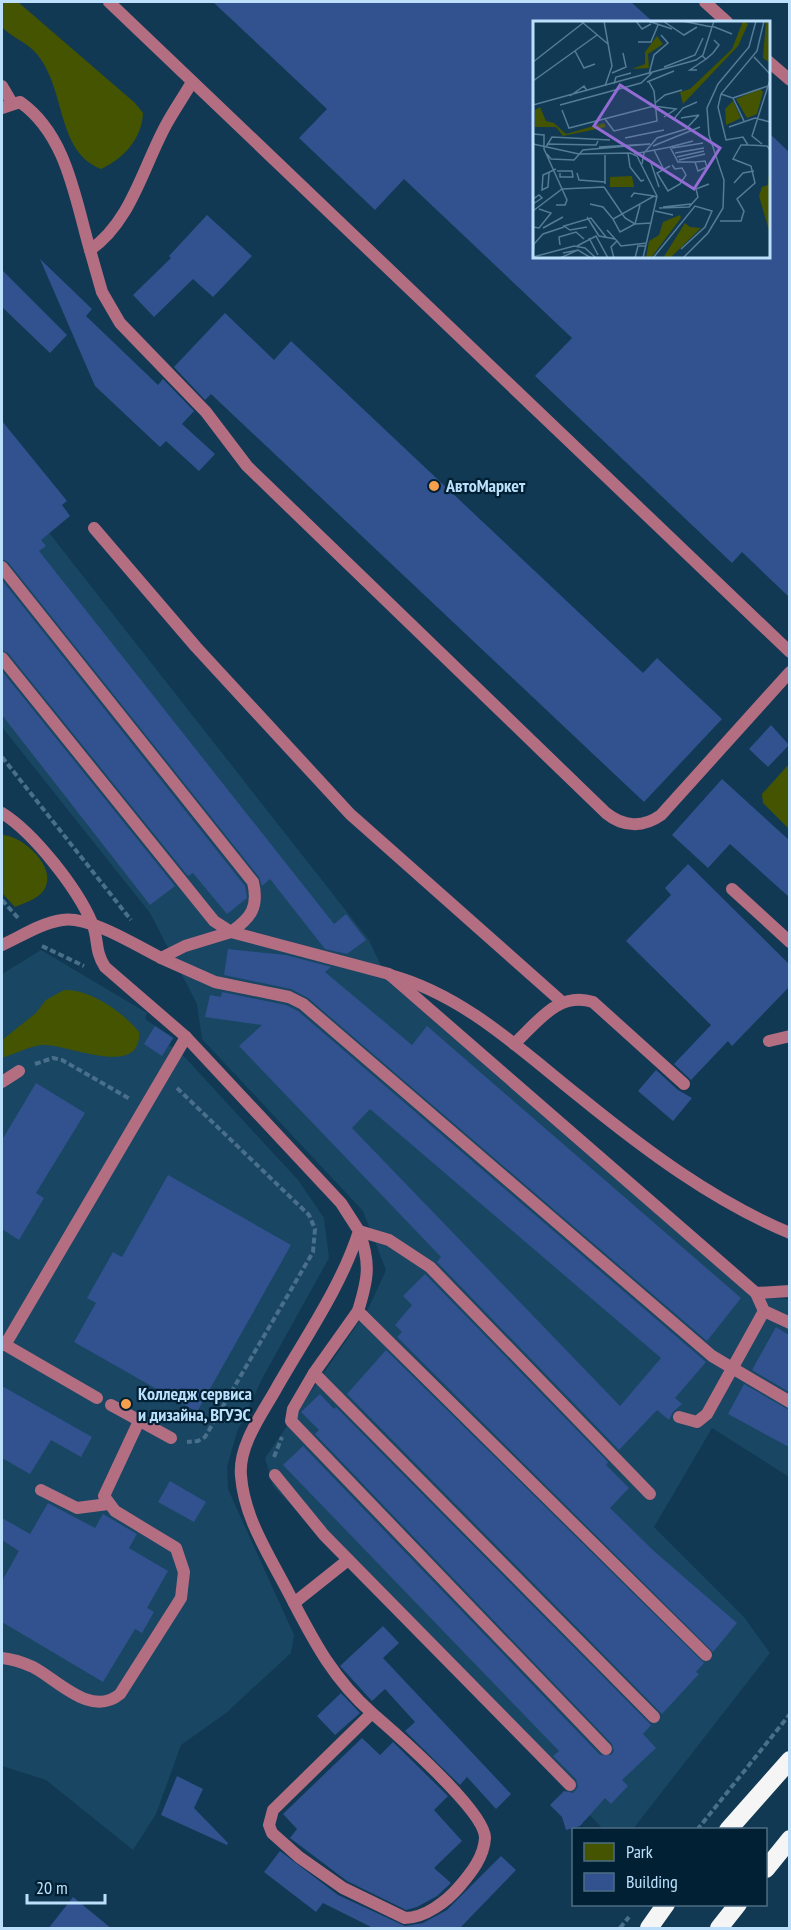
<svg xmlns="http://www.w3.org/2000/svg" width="791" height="1930" viewBox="0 0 791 1930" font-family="'PT Sans Narrow',sans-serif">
	<rect width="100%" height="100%" fill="#113953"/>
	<!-- built -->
	<g fill="#194663">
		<polygon points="2,473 369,940 388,981 755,1297 789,1299 789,1477 712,1428 654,1527 744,1617 770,1653 633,1829 603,1829 273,1486 265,1458 368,1309 386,1270 363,1211 202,1039 197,1004 150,913 2,727"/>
		<polygon points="41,950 147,1013 145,1019 174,1038 169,1045 179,1051 298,1180 324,1218 329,1258 263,1377 237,1432 227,1467 228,1489 294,1635 291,1653 226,1713 181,1745 156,1814 133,1850 46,1780 2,1766 2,974"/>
	</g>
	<!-- green -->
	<g fill="#445400">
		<path d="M2,2H18L135,103L143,113C142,139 123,159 101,169C55,151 67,87 35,52C26,42 11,37 2,27Z"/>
		<polygon points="789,764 789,829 763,803 762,794"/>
		<path d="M2,835C22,835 59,868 44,890C38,899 24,903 15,907L2,893Z"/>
		<path d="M64,990C90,989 123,1012 139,1032C142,1080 66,1043 42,1045C30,1046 14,1054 2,1058V1040L36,1013L46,1000Z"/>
	</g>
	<!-- building -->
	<g fill="#31528e" fill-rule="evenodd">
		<polygon points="213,2 631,2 653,22 534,22 534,256 768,256 768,132 789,152 789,597 742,552 732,563 535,376 572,338 404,179 375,210 299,138 327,109"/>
		<polygon points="207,215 252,256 213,297 193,279 154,317 133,295 171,258 169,256"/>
		<polygon points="40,259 92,309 86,316 158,385 163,379 194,411 182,424 215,454 199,471 166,441 160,447 95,386"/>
		<polygon points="2,270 67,335 50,353 2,307"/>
		<polygon points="225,313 274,360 291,341 643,673 657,658 722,719 644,802 211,394 205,400 174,367"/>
		<polygon points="2,421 67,501 62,505 70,516 41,540 46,546 39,551 334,924 346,914 366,940 347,954 325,949 270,879 262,886 259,877 8,562 2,559"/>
		<polygon points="2,580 245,886 247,898 227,914 193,873 188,876 8,653 2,650"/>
		<polygon points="2,671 175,886 150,905 2,715"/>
		<polygon points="771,725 789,745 768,767 749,749"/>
		<polygon points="722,779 789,840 789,897 730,844 708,868 672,835"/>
		<polygon points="688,864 789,964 789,987 732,1046 728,1041 691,1080 674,1064 711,1025 626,941 671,895 665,888"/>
		<polygon points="228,949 286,955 331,967 325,972 412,1045 427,1026 741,1298 707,1341 308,998 291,989 224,975"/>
		<path d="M222,992L286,1005L298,1011L706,1362L675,1398L682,1404L673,1412L669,1420L657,1410L619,1450L437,1262L441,1257L239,1046L262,1025L205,1017L210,995L221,997ZM370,1109L661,1358L620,1406L352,1128Z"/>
		<polygon points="155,1026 173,1038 162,1056 144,1044"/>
		<polygon points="656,1070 678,1090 692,1098 673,1121 638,1091"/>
		<polygon points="36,1083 85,1113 36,1193 44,1198 19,1240 2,1229 2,1140"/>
		<polygon points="168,1175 291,1245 197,1412 74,1342 96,1303 87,1298 113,1252 122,1257"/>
		<polygon points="425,1274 608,1462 606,1465 629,1488 610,1508 655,1552 737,1623 713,1652 397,1337 402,1332 395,1325 412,1305 403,1296"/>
		<polygon points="776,1327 789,1335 789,1392 752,1370"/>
		<polygon points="386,1350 704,1663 696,1672 699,1674 662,1714 347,1394"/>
		<polygon points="744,1384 789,1410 789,1447 728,1414"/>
		<polygon points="2,1386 92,1437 81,1457 51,1440 30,1474 2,1458"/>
		<polygon points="320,1394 334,1409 336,1407 651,1725 643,1734 656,1748 622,1780 628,1786 611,1804 605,1798 580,1826 566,1830 562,1817 550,1805 564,1791 573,1793 578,1787 576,1779 553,1756 559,1751 283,1465 303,1446 600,1755 611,1755 614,1751 612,1744 315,1434 319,1430 301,1412"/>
		<polygon points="170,1481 206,1502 194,1522 158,1502"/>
		<polygon points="48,1503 95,1528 103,1514 137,1534 129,1548 168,1571 147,1608 154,1612 142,1633 135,1629 103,1682 2,1622 2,1581 19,1551 2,1540 2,1518 30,1534"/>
		<polygon points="383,1626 399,1643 383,1658 511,1794 496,1809 467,1777 460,1785 405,1731 415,1722 385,1689 372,1701 340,1666"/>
		<polygon points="341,1693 360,1713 335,1735 317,1716"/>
		<polygon points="362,1738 380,1755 393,1742 448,1796 434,1810 462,1841 434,1868 451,1883 437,1896 417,1907 406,1910 347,1881 290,1838 297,1829 283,1814"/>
		<polygon points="177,1776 203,1789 194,1808 228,1843 227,1845 161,1815"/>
		<polygon points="280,1851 338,1895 405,1926 423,1923 447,1910 501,1856 516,1870 459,1929 375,1929 323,1903 316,1912 264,1872"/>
		<polygon points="73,1897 112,1929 48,1929"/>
	</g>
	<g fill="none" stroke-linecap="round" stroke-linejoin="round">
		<!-- path -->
		<g stroke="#496f8a" stroke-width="4" stroke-dasharray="6 3" stroke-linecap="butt">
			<polyline points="2,757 131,920"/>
			<polyline points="2,900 18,918"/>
			<polyline points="42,946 84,966"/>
			<polyline points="35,1064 53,1058 62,1060 130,1099"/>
			<polyline points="177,1088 309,1215 315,1229 313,1252 205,1437 198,1441 187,1442"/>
			<polyline points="274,1457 282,1437"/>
			<polyline points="697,1830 790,1714"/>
			<polyline points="620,1928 629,1917"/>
		</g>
		<!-- lane -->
		<g stroke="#b46e82" stroke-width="12">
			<polyline points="109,2 790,652"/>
			<polyline points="705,2 727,22"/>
			<polyline points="768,61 790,80"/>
			<path d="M192,82C184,96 174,110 166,125C143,167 131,222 90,250L102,292L120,323L206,412L247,466L606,813C623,827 643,828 661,815L790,672"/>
			<polyline points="2,86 12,103"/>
			<path d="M2,108L20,102C67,135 75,199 90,250"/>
			<polyline points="94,528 196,647 350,814 562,1002"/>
			<path d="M2,567L253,882C259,907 251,918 231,932L214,921L2,658"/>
			<path d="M2,813C34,833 77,888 92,923C99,939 94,950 105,967L186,1037L341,1203L359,1231C341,1287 305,1338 276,1389C262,1414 238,1446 241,1476C244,1516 267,1552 285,1586C311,1635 329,1675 372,1713L273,1810L269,1825L272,1833L299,1857L343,1888L405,1918C425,1918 447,1901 459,1887C471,1873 484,1857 485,1838C486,1812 394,1732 372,1713"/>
			<polyline points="732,889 790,942"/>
			<path d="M2,945C20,937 41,923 62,920C88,915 137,946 161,958L185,946L231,932L389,974L756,1293L790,1291"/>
			<polyline points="161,958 215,982 289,997 303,1004 712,1356 790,1402"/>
			<path d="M390,975C464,995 522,1051 580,1097C644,1149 713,1201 790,1233"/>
			<polyline points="769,1041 790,1036"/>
			<path d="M514,1044C538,1022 558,991 593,1002L684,1084"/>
			<polyline points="2,1082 19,1071"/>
			<path d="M359,1231C371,1264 368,1279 358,1311L706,1655"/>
			<polyline points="359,1231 389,1240 430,1267 650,1494"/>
			<polyline points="756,1293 764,1311 790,1323"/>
			<polyline points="358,1311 314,1373 654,1717"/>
			<polyline points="2,1343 97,1398"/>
			<polyline points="5,1345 186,1037"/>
			<polyline points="314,1373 293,1409 291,1421 606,1749"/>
			<polyline points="111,1405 171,1438"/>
			<polyline points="679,1417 697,1422 707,1414 764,1311"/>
			<polyline points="275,1475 324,1535 570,1785"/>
			<polyline points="41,1490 77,1508 108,1504"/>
			<polyline points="294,1603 348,1560"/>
			<path d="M2,1658C12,1659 24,1663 33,1667C58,1680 91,1718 120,1694L181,1598L184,1572L176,1548L115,1511L104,1496L139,1421"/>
		</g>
		<!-- highway -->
		<g stroke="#f5f5f5" stroke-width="18">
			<polyline points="728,1830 790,1760"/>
			<polyline points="766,1869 790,1839"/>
			<polyline points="649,1928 666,1904"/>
			<polyline points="719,1928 738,1904"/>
		</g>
	</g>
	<!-- markers -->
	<g fill="#f9a04c" stroke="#012034" stroke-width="2">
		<circle cx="434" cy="486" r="6"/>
		<circle cx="126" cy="1404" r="6"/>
	</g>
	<g text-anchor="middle" stroke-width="4.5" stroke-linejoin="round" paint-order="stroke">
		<!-- poi labels -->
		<g font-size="18" font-weight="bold" fill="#bce0fb" stroke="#012034" text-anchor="start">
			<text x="446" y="492">АвтоМаркет</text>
			<text x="138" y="1400">Колледж сервиса<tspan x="138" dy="21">и дизайна, ВГУЭС</tspan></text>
		</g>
	</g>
	<!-- overview -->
	<g transform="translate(533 21)">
		<rect width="237" height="237" fill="#113953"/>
		<path d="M210,0L215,3L205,25L150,83L147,71L157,68L199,28ZM233,0H237V42L230,37ZM124,15L130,23L115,33L116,47L99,48L112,43V31ZM227,68L230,71L224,93L214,97L203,78ZM200,80L208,97L193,104L192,88ZM7,86L13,100L21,102L33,113L71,102L73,106L30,115L23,106H2V89ZM237,139V213L226,175L229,166L235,164ZM99,155L101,166H77V156ZM147,194L148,197L118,237H113L116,220L126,214L130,201ZM152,202L157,206L168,207L137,237H130Z" fill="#445400"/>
		<path fill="none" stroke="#557c96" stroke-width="1.5" d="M71,0L79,45L72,65M103,0L109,8L118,3M115,0L139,8M130,0L151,14L164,6M149,0L179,6M231,0L224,30L188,73L185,86L193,119L210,116L215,124L234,125L237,129M49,1L75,23M179,5L199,13M105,21H118L125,4M42,30L51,47L62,43M169,35L173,38L180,32L186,24L181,19M221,36L237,53M0,41L50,2M131,46L162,34L170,17M164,49H157L173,38M79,52L93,46L90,32M116,53L121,34L135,22L128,14M0,60L64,14M114,61L141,50M81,63L83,56L98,52M188,73L200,77L211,100M37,75L51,65L54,70M200,77L235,65M122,82L132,74L149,69M0,84L163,39L170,34L181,0M27,84L108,62L119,52M29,89L36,107L121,85L143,88L131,96M148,97L166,94M72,98L81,110L124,100L121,70L116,61M140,99L150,87L164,81M196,106L222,97L237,101M0,113L11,114V128L34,179L32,184H23M92,117L131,109M0,123L46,133L97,132L104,135L124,175L110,237M14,123L63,124L65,120M229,123L219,115L237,59M120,125L167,106M13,126L19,116L77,119M137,126L160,120M139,127L170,122M121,129L131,149M95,132L97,146L108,160L111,159M142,132L171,127M14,133L18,138L41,139L50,129L117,123L66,126M101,133L137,126L145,141H162L165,150L174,146L172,140L162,141M144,136L171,130M117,139L126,166M146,139L172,133M109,143L111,132L124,117L153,108L166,94M137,145L124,152L135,170L147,163L153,154L149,147L142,148L139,144M24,150H39L40,156H27V152M16,152L15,166L9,169L10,154L23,148M44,152L46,159L72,161M201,162L210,152L221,150M72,163V134M71,166L92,197L102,203L118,202M98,176L101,172L121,175M0,178L6,174L9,177L0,183M57,183L70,186L80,198M107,184L102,203L87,211L80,198L121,175L124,176M130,186L158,183M126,187L156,186L165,176L163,168L176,163M0,190L29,168L71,166M122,190L140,194M54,196L66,215L82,218M187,200H208L211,190L204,178L222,162L218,145L200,138L208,124H215M0,206L6,207L18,192L6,188M54,206L37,209L31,205L58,197L73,216M10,207L30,196M74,209L84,220L78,226L81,237M56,217L65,234M84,220L88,225L114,222M27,224L26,216L43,211L51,218M44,225L63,215L75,237M30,232L45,229L58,237M0,233L1,223L10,213L31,206M0,236L41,225L52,227L63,237M27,237L45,229M102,237L105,225H112M120,237L162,185L179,190L172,206L148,228M150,237L175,212L190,187L191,159L176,114L174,87L185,63L216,26L223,0"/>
		<path fill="#926bd4" fill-opacity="0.15" stroke="#926bd4" stroke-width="3" d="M87,64L187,127L161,168L61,105Z"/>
		<rect width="237" height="237" fill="none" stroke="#bce0fb" stroke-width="3"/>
	</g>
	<!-- border -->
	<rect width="791" height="1930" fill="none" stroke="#bce0fb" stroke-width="6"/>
	<!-- legend -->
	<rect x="572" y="1828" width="195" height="78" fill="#012034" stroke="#4c6d84" stroke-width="1.5"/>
	<rect x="584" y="1843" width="30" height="18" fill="#445400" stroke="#4c6d84" stroke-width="1.5"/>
	<text x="626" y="1858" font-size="18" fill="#bce0fb">Park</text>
	<rect x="584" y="1873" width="30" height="18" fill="#31528e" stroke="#4c6d84" stroke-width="1.5"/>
	<text x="626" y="1888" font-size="18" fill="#bce0fb">Building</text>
	<!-- scale -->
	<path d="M27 1894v9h78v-9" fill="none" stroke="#bce0fb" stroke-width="3"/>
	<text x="36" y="1894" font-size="18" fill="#bce0fb" stroke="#012034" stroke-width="4.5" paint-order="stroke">20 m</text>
</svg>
